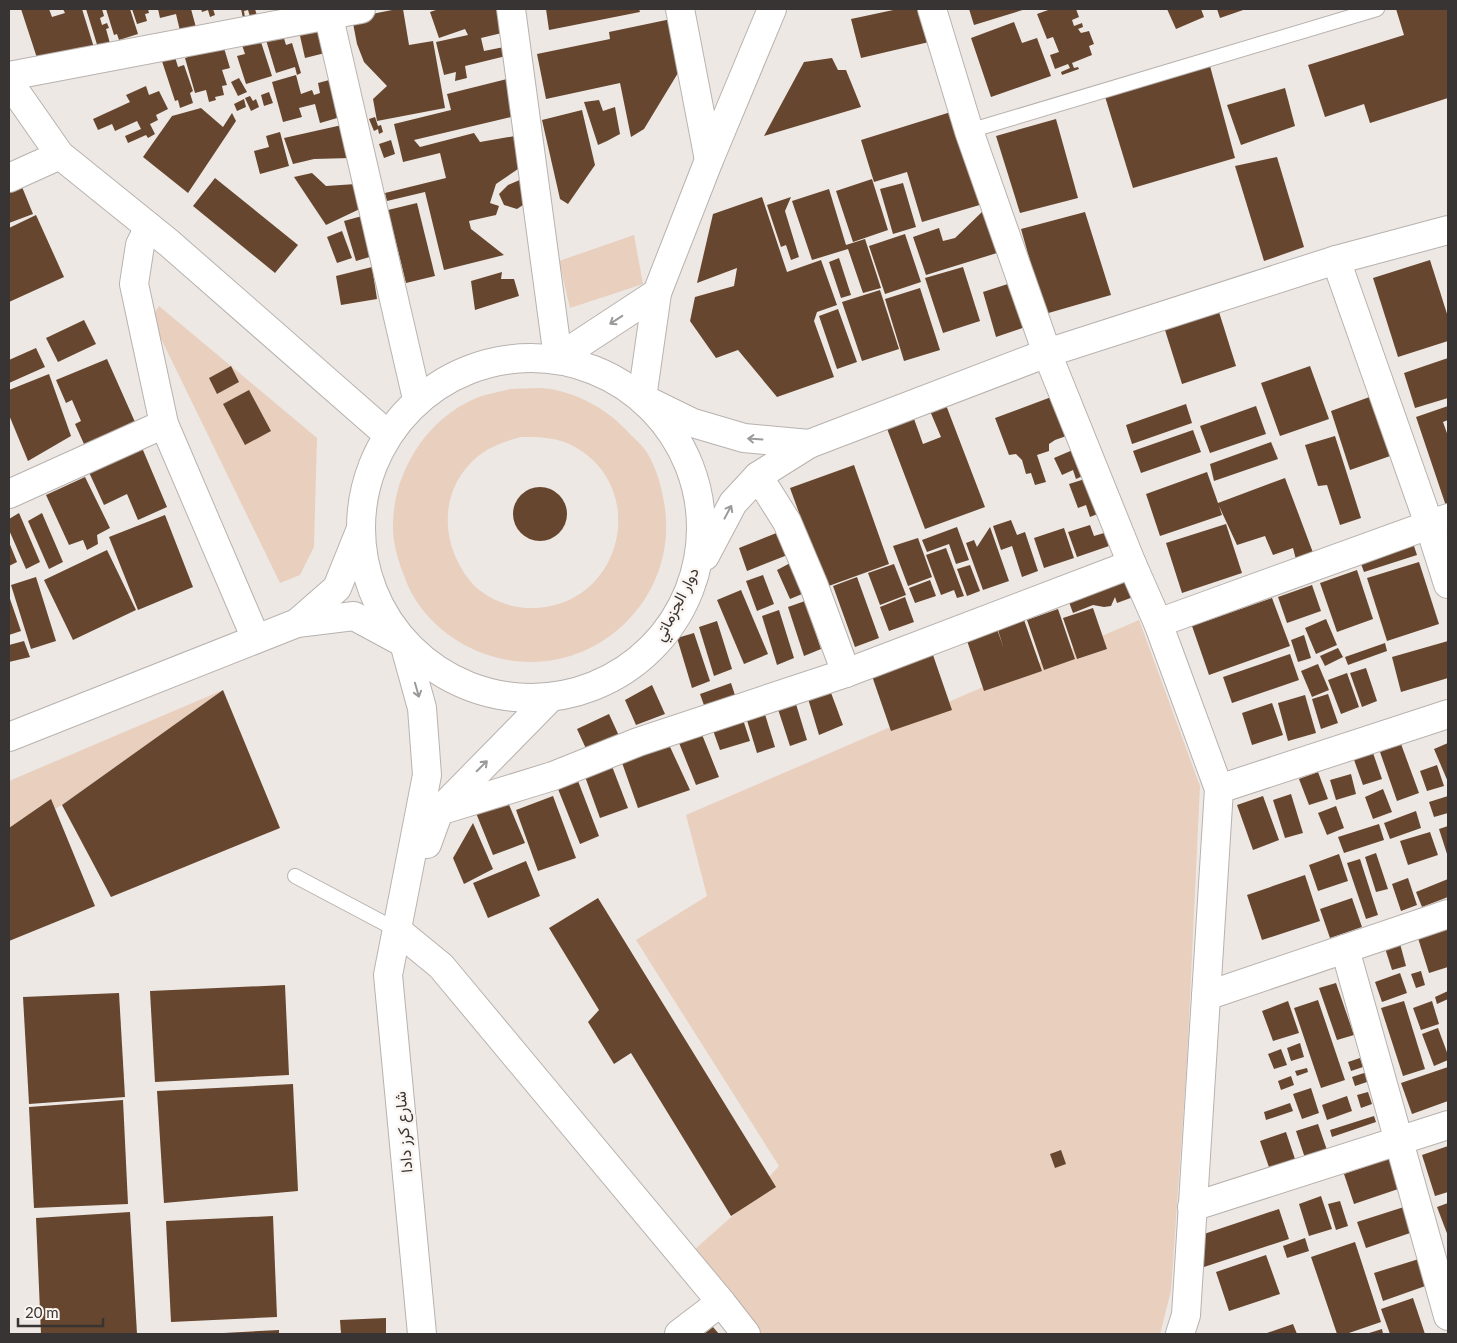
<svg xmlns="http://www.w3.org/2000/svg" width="1457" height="1343" viewBox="0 0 1457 1343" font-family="Lato,Vazirmatn,sans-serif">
	<rect width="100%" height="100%" fill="#eee8e4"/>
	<!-- green -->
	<g fill="#e8cfbe" fill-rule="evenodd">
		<polygon points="634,235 643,284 570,308 559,261"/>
		<polygon points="159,306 317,438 314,547 300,575 280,583 151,318"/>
		<path d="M511,389C524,389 538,387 550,389C581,394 611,412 631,435C636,440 642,445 646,451C657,468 662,489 665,508C678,606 585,685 491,656C455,645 424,620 408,586C400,566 392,545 393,523C394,472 426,420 474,399C485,394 499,392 511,389ZM521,437C538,437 554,437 569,444C652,483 624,608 531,608C510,608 486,599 471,582C440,545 438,490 477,457C490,446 506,441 521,437Z"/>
		<polygon points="1139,620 1200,786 1187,1061 1171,1291 1160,1334 762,1334 695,1249 738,1211 779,1166 636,940 707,896 686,815"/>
		<polygon points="223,690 62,805 9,836 9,781"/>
	</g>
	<!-- building -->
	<g fill="#66462e">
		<polygon points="21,9 49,9 52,17 65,13 63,9 82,9 96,54 85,57 82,47 38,61"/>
		<polygon points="86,9 102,9 104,16 100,18 102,25 107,23 109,28 106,29 111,47 99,51"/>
		<polygon points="106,9 130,9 138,34 119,40 117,34 114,35"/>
		<polygon points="132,9 148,9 149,13 145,14 147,21 137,24"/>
		<polygon points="158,9 191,9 197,31 181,35 176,14 160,18"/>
		<polygon points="201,9 213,9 215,15 210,17 208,10 202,12"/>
		<polygon points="241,9 255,9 258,19 251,20 248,10 244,11 245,18 243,18"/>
		<polygon points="397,9 403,9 409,45 433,41 445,108 377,121 373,99 387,86 364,62 357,44 352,18"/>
		<polygon points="439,9 500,10 506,32 481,38 484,51 504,47 506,56 465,66 467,78 455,81 456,72 444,75 436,42 468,35 465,29 439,38 430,12"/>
		<polygon points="546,9 639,9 640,12 549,30"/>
		<polygon points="898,9 921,9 929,42 861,58 851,19"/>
		<polygon points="969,9 1026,9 974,25"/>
		<polygon points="1051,9 1076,9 1079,17 1072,20 1074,26 1082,23 1083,27 1078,29 1081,33 1089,31 1094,44 1089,46 1092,55 1072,63 1074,68 1078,67 1079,69 1062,75 1061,72 1070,68 1068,64 1055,69 1050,55 1059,52 1053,37 1047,39 1037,14"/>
		<polygon points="1167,9 1201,9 1204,17 1176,29"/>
		<polygon points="1217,9 1246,9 1220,18"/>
		<polygon points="1396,9 1448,9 1448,98 1370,123 1364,104 1325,117 1308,65 1404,35"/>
		<polygon points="671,19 681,68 644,129 631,137 620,83 546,99 537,54 610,39 609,32"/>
		<polygon points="322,22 329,52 305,58 298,27"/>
		<polygon points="1014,22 1022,43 1037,38 1051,76 991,97 971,38"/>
		<polygon points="283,35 286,45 292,43 301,73 297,75 295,67 276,73 266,40"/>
		<polygon points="221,38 230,68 222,70 227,85 222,86 224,95 215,97 216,100 209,102 206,90 195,93 185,58 197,54 196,49"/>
		<polygon points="260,39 272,76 246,84 237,56 245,54 242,45"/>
		<polygon points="159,52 175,57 178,67 184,65 193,91 190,93 193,103 180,108 178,100 175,101"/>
		<polygon points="832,58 838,70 846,70 861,107 764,136 804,62"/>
		<polygon points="1210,66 1235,158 1133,188 1103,90"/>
		<polygon points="296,75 301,94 312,90 314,95 320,93 318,83 333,79 344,116 320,123 315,104 299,108 302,117 283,122 272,82"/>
		<polygon points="239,78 247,92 238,96 231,82"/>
		<polygon points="511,78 520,115 414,140 420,147 474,133 480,142 515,136 521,167 496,184 490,203 499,206 496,215 469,221 471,229 504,255 444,270 425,192 387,201 385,193 446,178 440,153 403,162 394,124 451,110 447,94"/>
		<polygon points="146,86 149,95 159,91 168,109 156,115 158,120 150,124 155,134 148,138 146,135 128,143 125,136 141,129 137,121 115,131 112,124 98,130 93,119 130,102 126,95"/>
		<polygon points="1285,88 1295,126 1241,145 1227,105"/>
		<polygon points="269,92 273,103 264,106 261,95"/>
		<polygon points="250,96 253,101 256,99 259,107 251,111 245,98"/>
		<polygon points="244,99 246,107 237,111 234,104"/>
		<polygon points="599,100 603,111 615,107 620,134 607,141 598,145 584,102"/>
		<polygon points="201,108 223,127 232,113 236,121 188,193 143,157 172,116"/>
		<polygon points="582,110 595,165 568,204 560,199 542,120"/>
		<polygon points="954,111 983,204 922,222 907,172 874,182 861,140"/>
		<polygon points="375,117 378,126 381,125 383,132 379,134 378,129 374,131 369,119"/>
		<polygon points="1056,119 1078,198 1020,213 996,136"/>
		<polygon points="342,125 351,158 314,159 293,164 284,138"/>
		<polygon points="280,132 289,166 260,174 254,151 269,147 266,136"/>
		<polygon points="391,140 395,154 384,158 379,144"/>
		<polygon points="1277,157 1304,247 1264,261 1235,166"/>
		<polygon points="312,173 326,186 356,184 364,207 326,225 294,177"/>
		<polygon points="215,178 298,245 275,273 193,206"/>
		<polygon points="522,179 526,203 517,209 504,205 499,194 508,185"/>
		<polygon points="872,179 888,230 853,242 836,191"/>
		<polygon points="20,182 33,214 9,223 9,187"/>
		<polygon points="903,183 916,227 893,234 880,189"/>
		<polygon points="829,189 846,245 865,239 881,288 863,293 848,249 812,260 792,201"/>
		<polygon points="762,197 787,272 821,260 837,305 817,312 814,321 834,377 777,397 738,350 716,358 690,321 695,297 734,286 737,268 697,283 713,214"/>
		<polygon points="791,197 785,211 799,257 791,260 786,245 781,247 767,205"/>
		<polygon points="417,203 435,276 406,283 388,210"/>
		<polygon points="983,211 997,253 926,275 913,237 939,228 943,241 955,238"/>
		<polygon points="1085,212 1111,295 1045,314 1021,229"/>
		<polygon points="36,215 64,277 9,302 9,228"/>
		<polygon points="362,216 373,256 356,261 344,221"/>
		<polygon points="342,231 352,258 337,263 327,237"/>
		<polygon points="905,234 921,282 885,294 869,246"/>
		<polygon points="839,258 851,295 841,298 829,262"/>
		<polygon points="1430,260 1448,317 1448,341 1398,357 1373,278"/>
		<polygon points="372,267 377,299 341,305 336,276"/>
		<polygon points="963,267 980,321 943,333 925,278"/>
		<polygon points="502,272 501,279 514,279 519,296 475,310 471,281"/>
		<polygon points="1014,282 1028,326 996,337 983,292"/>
		<polygon points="920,288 940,350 904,361 885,299"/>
		<polygon points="880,290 899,349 862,361 842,302"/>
		<polygon points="838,309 857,362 837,369 819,316"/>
		<polygon points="1219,312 1236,366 1182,384 1165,330"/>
		<polygon points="84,320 96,344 58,362 46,338"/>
		<polygon points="36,348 45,367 9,383 9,360"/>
		<polygon points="1448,358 1448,398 1415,408 1404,373"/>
		<polygon points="107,359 135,422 84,444 75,424 81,421 72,400 66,403 56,380"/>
		<polygon points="231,366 239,382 217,394 209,378"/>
		<polygon points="1310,366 1329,419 1280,436 1261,383"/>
		<polygon points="49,374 71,436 28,461 9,415 9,390"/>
		<polygon points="249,390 271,431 245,445 223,404"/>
		<polygon points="1375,395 1396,454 1350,470 1331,411"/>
		<polygon points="1054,396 1069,435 1055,440 1049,444 1049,451 1037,455 1046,482 1035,485 1031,473 1026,474 1022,460 1016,454 1009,455 995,418"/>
		<polygon points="1186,404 1192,423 1132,444 1126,425"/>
		<polygon points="946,405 985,507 925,529 886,426 913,416 923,444 941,437 930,411"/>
		<polygon points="1256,406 1266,434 1210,453 1200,426"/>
		<polygon points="1448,406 1448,420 1443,422 1448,436 1448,505 1446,506 1416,417"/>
		<polygon points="1193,430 1201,452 1141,473 1133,451"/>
		<polygon points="1335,436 1361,518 1340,525 1327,485 1318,486 1305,445"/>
		<polygon points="1271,442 1278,459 1214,481 1210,464"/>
		<polygon points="140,443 167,507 138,520 127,494 104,505 87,468"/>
		<polygon points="1075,449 1085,475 1076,479 1073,470 1062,475 1054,458"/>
		<polygon points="854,465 889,564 826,587 790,488"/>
		<polygon points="1207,472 1218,503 1285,478 1315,558 1298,567 1293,548 1273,555 1265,536 1237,545 1219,506 1222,515 1160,536 1146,494"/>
		<polygon points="85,477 110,528 97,535 98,544 87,550 83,540 69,545 46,495"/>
		<polygon points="1088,478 1105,511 1090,517 1086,505 1078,508 1069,484"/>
		<circle cx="540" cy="514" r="27"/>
		<polygon points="19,513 40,562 26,569 9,530 9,519"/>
		<polygon points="42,513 63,562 49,569 28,521"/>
		<polygon points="165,515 193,587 138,610 109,537"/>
		<polygon points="1011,520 1017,535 1025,532 1038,571 1022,577 1012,546 1001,550 993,526"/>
		<polygon points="1226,524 1242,573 1182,593 1166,543"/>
		<polygon points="1090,525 1094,536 1104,533 1109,546 1077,557 1068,532"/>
		<polygon points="957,527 969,560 956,564 949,544 927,552 922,540"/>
		<polygon points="990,527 1009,581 983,590 966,543 974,540 977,547"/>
		<polygon points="1064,528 1074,558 1044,568 1034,538"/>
		<polygon points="784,530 795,552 747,571 739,548"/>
		<polygon points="918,538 932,577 908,586 893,546"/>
		<polygon points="9,542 17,562 9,566"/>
		<polygon points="1413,543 1417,555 1364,572 1360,561"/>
		<polygon points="946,548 964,596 957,598 954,590 941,595 926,555"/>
		<polygon points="107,550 136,610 73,640 44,580"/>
		<polygon points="796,560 807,592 790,599 777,570"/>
		<polygon points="1419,562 1439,624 1387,641 1367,578"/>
		<polygon points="894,564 906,595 880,605 868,573"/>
		<polygon points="970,565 980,591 967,596 957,569"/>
		<polygon points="1127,570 1136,596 1117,603 1115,597 1111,606 1104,607 1093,605 1073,613 1062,583"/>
		<polygon points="1357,570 1373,619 1337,632 1320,583"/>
		<polygon points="763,575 774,604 757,611 746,581"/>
		<polygon points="36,577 56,641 31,649 11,585"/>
		<polygon points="857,577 879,638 855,647 833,586"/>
		<polygon points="930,580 936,596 915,603 909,588"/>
		<polygon points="1312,585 1321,611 1287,623 1278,597"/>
		<polygon points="741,590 768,654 744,664 717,600"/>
		<polygon points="9,596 21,631 9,635"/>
		<polygon points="905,597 914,622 889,631 880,607"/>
		<polygon points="1272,598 1290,646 1209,675 1192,626"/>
		<polygon points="805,601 821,649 804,656 788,607"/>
		<polygon points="1093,608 1107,649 1077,659 1063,618"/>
		<polygon points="1058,609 1075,659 1044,670 1027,620"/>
		<polygon points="779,610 794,658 777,665 762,616"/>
		<polygon points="992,615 1003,646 997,627 1023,617 1042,671 984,691 962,626"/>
		<polygon points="1326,619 1337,645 1316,654 1305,628"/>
		<polygon points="717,621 732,669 714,676 699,627"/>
		<polygon points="694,633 710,681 692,688 677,638"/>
		<polygon points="1304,635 1311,658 1298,662 1291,640"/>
		<polygon points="24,641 30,657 9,662 9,645"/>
		<polygon points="1448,641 1448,678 1401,692 1392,657"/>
		<polygon points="1385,643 1387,651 1348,665 1345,657"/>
		<polygon points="1338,648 1343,657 1325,666 1320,656"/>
		<polygon points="1290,654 1299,680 1232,703 1223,677"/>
		<polygon points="933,655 952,710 891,731 872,676"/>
		<polygon points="1318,664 1329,690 1312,697 1301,671"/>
		<polygon points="1366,668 1377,701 1362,707 1350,673"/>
		<polygon points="1347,673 1359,707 1341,714 1328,680"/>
		<polygon points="824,674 843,725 819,735 803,682"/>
		<polygon points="731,683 750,741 720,750 700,694"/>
		<polygon points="652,685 665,714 636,725 625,700"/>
		<polygon points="223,690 280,828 111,897 62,805"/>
		<polygon points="792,691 807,740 790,746 774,697"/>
		<polygon points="1328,694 1338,723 1321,729 1312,699"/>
		<polygon points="1305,695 1316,733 1288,741 1278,703"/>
		<polygon points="760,698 775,747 757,753 742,704"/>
		<polygon points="1272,703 1283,735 1252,745 1242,713"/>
		<polygon points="609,714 620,738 588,753 577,729"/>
		<polygon points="697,722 719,777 696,785 673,728"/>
		<polygon points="665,736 690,790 638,808 620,757"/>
		<polygon points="1448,743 1448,782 1434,749"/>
		<polygon points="1401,744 1419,793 1397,801 1380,752"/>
		<polygon points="1372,750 1382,779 1363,785 1353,757"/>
		<polygon points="610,761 628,808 600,818 583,771"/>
		<polygon points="1437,765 1444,786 1427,791 1420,771"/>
		<polygon points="1318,772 1328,799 1309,805 1299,779"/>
		<polygon points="1351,774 1356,794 1336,800 1330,780"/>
		<polygon points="578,781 599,836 580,844 558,789"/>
		<polygon points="1383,789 1392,812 1373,819 1365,797"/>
		<polygon points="1291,794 1303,833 1285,838 1273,800"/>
		<polygon points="505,795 525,843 493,855 474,808"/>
		<polygon points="553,796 576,858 538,871 516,810"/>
		<polygon points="1263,796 1279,840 1253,850 1237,805"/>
		<polygon points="1448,796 1448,813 1434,817 1429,802"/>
		<polygon points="51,799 95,906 9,941 9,828"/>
		<polygon points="1336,806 1344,828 1327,835 1318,813"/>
		<polygon points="1416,811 1421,828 1390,839 1384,823"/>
		<polygon points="473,823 493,869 464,884 453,858"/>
		<polygon points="1379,824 1384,840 1344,853 1338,837"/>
		<polygon points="1448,826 1448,857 1439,829"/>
		<polygon points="1430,832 1438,855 1408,865 1400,841"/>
		<polygon points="1376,853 1388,889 1376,892 1365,857"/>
		<polygon points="1339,854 1348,881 1318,891 1309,865"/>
		<polygon points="1360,859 1378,915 1366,919 1347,863"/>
		<polygon points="526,861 540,896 488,918 473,883"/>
		<polygon points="1305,875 1320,921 1262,940 1247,895"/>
		<polygon points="1408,878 1417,905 1401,911 1392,884"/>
		<polygon points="1448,879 1448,897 1422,907 1416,892"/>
		<polygon points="598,898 776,1187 731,1216 631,1053 614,1064 588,1022 599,1010 549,928"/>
		<polygon points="1352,898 1362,927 1330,938 1320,909"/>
		<polygon points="1448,929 1448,967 1429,973 1418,938"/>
		<polygon points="1399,940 1406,966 1392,970 1384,945"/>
		<polygon points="1421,971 1425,985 1416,988 1411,974"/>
		<polygon points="1400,973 1407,993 1382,1002 1375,982"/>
		<polygon points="1336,983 1354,1035 1337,1040 1319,988"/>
		<polygon points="285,985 289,1075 155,1082 150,991"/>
		<polygon points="1448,991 1448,999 1437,1004 1435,997"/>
		<polygon points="119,993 125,1097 29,1104 23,997"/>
		<polygon points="1318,1000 1345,1080 1321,1088 1294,1008"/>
		<polygon points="1288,1001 1299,1033 1273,1041 1262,1011"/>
		<polygon points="1404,1001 1425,1069 1403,1076 1381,1008"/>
		<polygon points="1432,1001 1439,1024 1421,1030 1413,1008"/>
		<polygon points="1438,1028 1448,1055 1448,1060 1434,1066 1422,1034"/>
		<polygon points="1300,1043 1304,1057 1291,1061 1287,1048"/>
		<polygon points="1281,1049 1287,1065 1274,1069 1268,1054"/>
		<polygon points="1360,1058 1363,1067 1351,1071 1348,1062"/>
		<polygon points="1448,1067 1448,1101 1412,1114 1401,1083"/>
		<polygon points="1307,1068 1308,1072 1297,1076 1295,1071"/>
		<polygon points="1367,1072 1370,1081 1355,1086 1352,1077"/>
		<polygon points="1291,1076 1294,1085 1281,1090 1278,1081"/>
		<polygon points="293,1084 298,1191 164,1203 157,1091"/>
		<polygon points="1311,1088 1319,1113 1302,1119 1293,1094"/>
		<polygon points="1368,1092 1372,1104 1361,1108 1357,1095"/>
		<polygon points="1347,1096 1352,1111 1327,1120 1322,1105"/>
		<polygon points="123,1100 128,1204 34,1208 29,1107"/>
		<polygon points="1290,1103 1293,1111 1266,1120 1264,1112"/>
		<polygon points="1374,1116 1376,1122 1332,1137 1330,1130"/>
		<polygon points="1318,1124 1328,1153 1306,1161 1296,1131"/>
		<polygon points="1286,1132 1298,1168 1272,1176 1260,1141"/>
		<polygon points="1448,1146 1448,1192 1435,1196 1422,1155"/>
		<polygon points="1061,1150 1066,1164 1055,1168 1050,1154"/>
		<polygon points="1394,1157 1404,1187 1354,1204 1344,1174"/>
		<polygon points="1321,1196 1332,1229 1309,1236 1299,1204"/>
		<polygon points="1340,1201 1348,1226 1336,1230 1328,1204"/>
		<polygon points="1448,1203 1448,1236 1437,1207"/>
		<polygon points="1407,1206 1416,1231 1366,1248 1357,1222"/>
		<polygon points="1279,1209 1289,1239 1204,1267 1195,1237"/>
		<polygon points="130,1212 137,1334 41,1334 36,1218"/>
		<polygon points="273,1216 277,1317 171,1322 166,1221"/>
		<polygon points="1305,1238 1309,1251 1287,1258 1283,1246"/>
		<polygon points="1355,1242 1381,1322 1346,1334 1337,1334 1311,1257"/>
		<polygon points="1266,1255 1280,1294 1229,1311 1216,1272"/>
		<polygon points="1422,1258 1431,1284 1383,1301 1374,1273"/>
		<polygon points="1413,1298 1425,1334 1390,1334 1381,1309"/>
		<polygon points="386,1318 386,1334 341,1334 340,1320"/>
		<polygon points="1293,1324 1297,1334 1264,1334"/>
		<polygon points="713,1327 719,1334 704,1334"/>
		<polygon points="1382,1329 1383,1334 1366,1334"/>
		<polygon points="279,1330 279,1334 224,1334 224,1333"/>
	</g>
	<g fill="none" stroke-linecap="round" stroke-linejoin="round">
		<defs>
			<g id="service">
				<polyline points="969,131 1377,9"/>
				<polyline points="295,876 397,930"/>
			</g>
			<g id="minor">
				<polyline points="327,9 417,399"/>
				<polyline points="511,9 558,358"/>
				<polyline points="680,9 709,160"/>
				<polyline points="932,9 969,131 1047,353 1132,564 1158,623 1219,789 1186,1315 1180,1334"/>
				<polyline points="9,76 361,9"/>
				<polyline points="9,178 60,155"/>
				<polyline points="149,227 140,245 134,284 164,424 256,639"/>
				<polyline points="1336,260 1429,524 1448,584"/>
				<polyline points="758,476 787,522 814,586 846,673"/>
				<polyline points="9,494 164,424"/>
				<polyline points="1158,623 1448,518"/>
				<polyline points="1219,789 1448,714"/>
				<polyline points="439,811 553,776 638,742 846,673 1132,564"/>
				<polyline points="397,930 441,966 721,1302 746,1334"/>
				<polyline points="1345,949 1448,1316"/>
				<polyline points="1206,996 1448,914"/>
				<polyline points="1192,1207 1448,1125"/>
				<polyline points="679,1334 721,1302"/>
			</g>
			<g id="secondary">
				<polyline points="9,82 60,155 169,243 387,434"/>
				<circle cx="531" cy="528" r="170"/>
				<polyline points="558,358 657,293"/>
				<polyline points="809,444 1047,353 1336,260 1448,230"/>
				<polyline points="705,556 733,503 758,476 809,444 744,438 693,423 642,398 657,293 709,160 772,9"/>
				<polyline points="297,623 337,588 360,531"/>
				<polyline points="9,737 297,623 354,616 404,643 422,708 427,775 388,975 422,1334"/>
				<polyline points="427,844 439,811 549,699"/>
			</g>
		</defs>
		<!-- service casing -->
		<use href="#service" stroke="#b8b2af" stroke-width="16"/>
		<!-- minor casing -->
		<use href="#minor" stroke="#b8b2af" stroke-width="30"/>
		<!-- secondary casing -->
		<use href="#secondary" stroke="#b8b2af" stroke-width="30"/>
		<!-- service -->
		<use href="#service" stroke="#fff" stroke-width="14"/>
		<!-- minor -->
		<use href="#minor" stroke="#fff" stroke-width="28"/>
		<!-- secondary -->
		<use href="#secondary" stroke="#fff" stroke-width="28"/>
	</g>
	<!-- one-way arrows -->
	<defs><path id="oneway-shaft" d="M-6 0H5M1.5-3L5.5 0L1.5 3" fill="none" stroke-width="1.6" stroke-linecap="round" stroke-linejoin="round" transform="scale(1.25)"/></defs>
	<g stroke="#9b9a99">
		<use href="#oneway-shaft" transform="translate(616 320) rotate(147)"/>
		<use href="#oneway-shaft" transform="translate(755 439) rotate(-176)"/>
		<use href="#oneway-shaft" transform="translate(728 512) rotate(-62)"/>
		<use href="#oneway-shaft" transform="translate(417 690) rotate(74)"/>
		<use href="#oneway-shaft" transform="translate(482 766) rotate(-45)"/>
	</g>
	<g text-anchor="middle" stroke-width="5" stroke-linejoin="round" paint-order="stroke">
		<!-- street labels -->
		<g font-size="16" fill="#373433" stroke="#fbf5f1">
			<text transform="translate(676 604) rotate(-63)" y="6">دوار الجزماتي</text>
			<text transform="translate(403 1132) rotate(-95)" y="6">شارع كرز دادا</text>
		</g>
	</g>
	<!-- border -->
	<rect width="1457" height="1343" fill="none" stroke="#373433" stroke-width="20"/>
	<!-- scale -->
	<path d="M18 1318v8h85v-8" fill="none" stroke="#373433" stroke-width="2.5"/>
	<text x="25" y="1318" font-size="15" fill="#373433" stroke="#fbf5f1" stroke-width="4" paint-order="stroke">20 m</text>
</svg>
